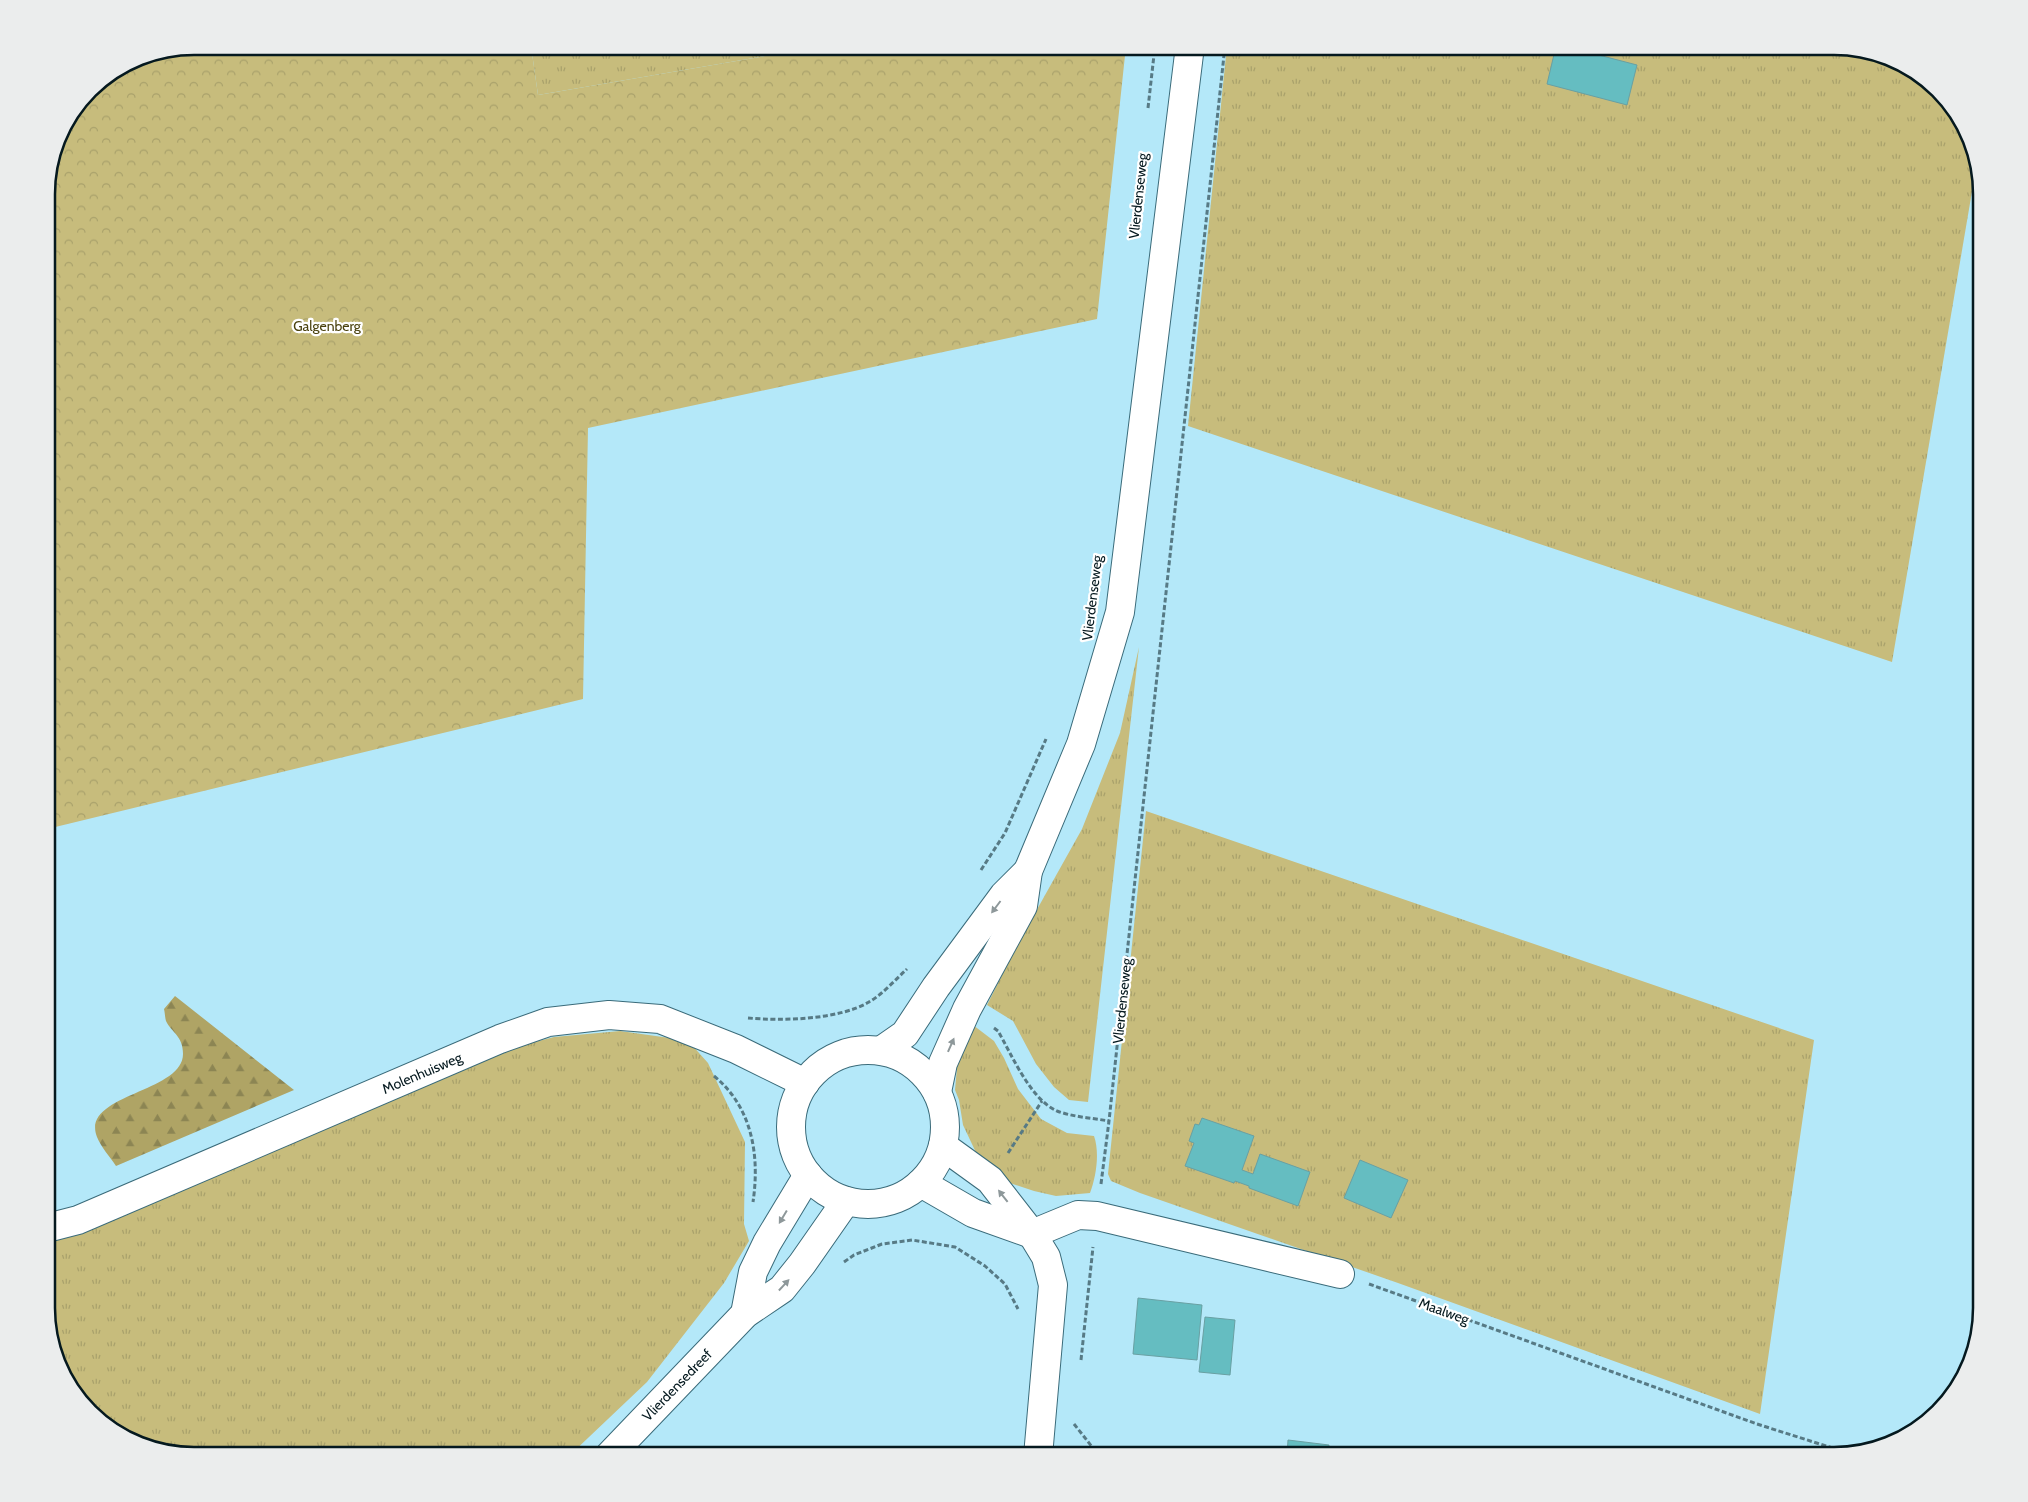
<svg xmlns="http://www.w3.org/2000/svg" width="2028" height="1502" viewBox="0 0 2028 1502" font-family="Cabin,sans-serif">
	<defs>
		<pattern id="grass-tufts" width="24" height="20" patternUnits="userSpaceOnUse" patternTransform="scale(1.25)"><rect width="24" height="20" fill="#c7bc7c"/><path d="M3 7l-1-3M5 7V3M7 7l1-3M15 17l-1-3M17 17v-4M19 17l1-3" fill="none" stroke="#a9a16b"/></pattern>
		<pattern id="forest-firs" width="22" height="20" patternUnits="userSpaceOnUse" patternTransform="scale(1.25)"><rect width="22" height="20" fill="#afa465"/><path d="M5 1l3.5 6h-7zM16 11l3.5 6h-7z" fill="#8c8553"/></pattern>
		<pattern id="park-crowns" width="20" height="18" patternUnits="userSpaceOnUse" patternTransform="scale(1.25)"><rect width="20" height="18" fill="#c7bc7c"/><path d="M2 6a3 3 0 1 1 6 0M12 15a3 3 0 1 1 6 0" fill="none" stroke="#a9a16b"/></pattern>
	</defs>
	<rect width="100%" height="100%" fill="#b4e8f9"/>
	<!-- grass -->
	<g fill="url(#grass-tufts)">
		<polygon points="531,46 824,46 538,95"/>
		<polygon points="1227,46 1834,46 1882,54 1924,77 1967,129 1976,168 1892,662 1188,426"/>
		<polygon points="1139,647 1088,1102 1069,1100 1054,1087 1036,1064 1013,1021 987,1005 1016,947 1082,829 1120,733"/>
		<polygon points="1146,811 1814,1040 1760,1414 1398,1283 1140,1193 1111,1181 1108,1174"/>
		<path d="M973,1025L994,1041L1004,1058L1018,1089L1041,1119L1067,1133L1094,1136C1100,1153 1096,1177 1090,1193L1056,1196L1034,1191L1007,1182L980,1161L963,1125L959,1100L955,1090L958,1056Z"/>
		<polygon points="620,1031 677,1039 691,1044 708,1063 745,1142 744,1224 749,1241 724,1283 647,1382 569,1456 194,1456 146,1448 104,1425 62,1373 47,1317 47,1229 500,1051 554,1037"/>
	</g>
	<!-- forest -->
	<path fill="url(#forest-firs)" d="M175,996L294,1090L116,1166C110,1157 101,1147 97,1137C80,1094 183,1093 183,1054C183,1036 172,1033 166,1021C165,1018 165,1013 164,1009Z"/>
	<!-- park -->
	<polygon fill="url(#park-crowns)" points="194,46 531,46 538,95 824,46 1126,46 1097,319 588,428 583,699 47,829 47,185 61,129 90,89 138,57"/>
	<!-- building -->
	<g fill="#65bdc1" stroke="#69a0a3">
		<polygon points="1556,46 1564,46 1637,65 1627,105 1547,84"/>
		<polygon points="1202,1118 1254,1136 1242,1170 1253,1174 1260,1154 1310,1172 1298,1206 1249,1188 1249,1186 1235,1181 1234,1183 1185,1166 1194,1143 1189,1141 1195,1124 1199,1125"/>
		<polygon points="1360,1160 1408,1180 1391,1218 1344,1198"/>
		<polygon points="1138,1298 1202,1305 1197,1360 1133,1354"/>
		<polygon points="1205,1317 1235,1320 1230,1375 1199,1372"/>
		<polygon points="1288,1440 1329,1445 1328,1456 1287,1456"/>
		<polygon points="1165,1451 1193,1453 1215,1456 1165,1456"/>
	</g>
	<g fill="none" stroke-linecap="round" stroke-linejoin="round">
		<defs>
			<polyline id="street" points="1032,1234 1078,1215 1097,1216 1340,1274"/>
			<g id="secondary">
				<polyline points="882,1050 905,1034 936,987 1004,895 1028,871"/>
				<circle cx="868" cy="1127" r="77"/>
				<polyline points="937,1092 943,1063 967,1009 1023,906 1028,871 1081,744 1120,612 1190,46"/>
				<polyline points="943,1146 990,1180 1032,1234 1046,1257 1053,1285 1038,1456"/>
				<polyline points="921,1183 973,1213 1032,1234"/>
				<polyline points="47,1228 78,1220 500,1039 548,1022 609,1015 660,1019 736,1049 805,1083"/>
				<polyline points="745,1314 753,1272 767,1243 808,1175"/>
				<polyline points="609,1456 745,1314 782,1289 802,1264 846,1201"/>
			</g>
		</defs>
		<!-- street casing -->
		<use href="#street" stroke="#3a6b7a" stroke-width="30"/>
		<!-- secondary casing -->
		<use href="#secondary" stroke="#3a6b7a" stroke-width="30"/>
		<!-- path -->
		<g stroke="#577a85" stroke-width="3" stroke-dasharray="5 2.5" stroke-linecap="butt">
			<polyline points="1148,108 1155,46"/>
			<polyline points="981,870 1005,833 1046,739"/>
			<path d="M748,1018C783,1021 838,1020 869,1002C883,994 895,980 907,969"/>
			<path d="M994,1028L998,1031C1012,1055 1030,1099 1057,1111C1073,1117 1092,1118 1109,1121"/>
			<path d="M714,1076C752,1107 760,1155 753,1202"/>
			<polyline points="1008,1153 1042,1101"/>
			<polyline points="1101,1184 1109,1121 1225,46"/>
			<polyline points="844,1262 854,1255 882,1244 912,1240 955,1247 985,1266 1005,1284 1018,1309"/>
			<polyline points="1369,1284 1757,1424 1848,1453"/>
			<polyline points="1081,1360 1093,1247"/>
			<polyline points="1074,1424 1093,1448 1093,1456"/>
		</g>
		<!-- street -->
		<use href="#street" stroke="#fff" stroke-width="28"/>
		<!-- secondary -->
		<use href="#secondary" stroke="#fff" stroke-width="28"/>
	</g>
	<!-- one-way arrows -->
	<defs><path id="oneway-solid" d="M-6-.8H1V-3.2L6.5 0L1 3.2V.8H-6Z" transform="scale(1.25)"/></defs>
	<g fill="#8e989a">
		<use href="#oneway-solid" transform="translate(996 907) rotate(127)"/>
		<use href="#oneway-solid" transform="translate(951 1045) rotate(-66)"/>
		<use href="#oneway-solid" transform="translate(1003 1196) rotate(-128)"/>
		<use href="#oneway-solid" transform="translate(783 1217) rotate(121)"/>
		<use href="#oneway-solid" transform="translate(784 1285) rotate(-47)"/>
	</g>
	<g text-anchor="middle" stroke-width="4.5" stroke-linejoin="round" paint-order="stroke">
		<!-- street labels -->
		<g font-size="14" fill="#05191f" stroke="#fff">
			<text transform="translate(1138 196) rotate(-84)" y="5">Vlierdenseweg</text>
			<text transform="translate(1092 598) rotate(-83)" y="5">Vlierdenseweg</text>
			<text transform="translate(1122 1001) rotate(-84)" y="5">Vlierdenseweg</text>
			<text transform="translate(422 1073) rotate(-23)" y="5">Molenhuisweg</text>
			<text transform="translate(1444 1311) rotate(20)" y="5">Maalweg</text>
			<text transform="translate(677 1385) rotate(-46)" y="5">Vlierdensedreef</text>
		</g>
		<!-- park labels -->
		<g font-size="14" fill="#4b420f" stroke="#fff">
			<text x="327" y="331">Galgenberg</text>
		</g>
	</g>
	<!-- crop -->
	<path d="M0 0H2028V1502H0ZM194 55H1834A139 139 0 0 1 1973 194V1308A139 139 0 0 1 1834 1447H194A139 139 0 0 1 55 1308V194A139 139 0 0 1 194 55Z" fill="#ebeded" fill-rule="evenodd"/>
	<path fill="none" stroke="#05191f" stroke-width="2.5" d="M194 55H1834A139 139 0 0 1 1973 194V1308A139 139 0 0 1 1834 1447H194A139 139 0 0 1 55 1308V194A139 139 0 0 1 194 55Z"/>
</svg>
